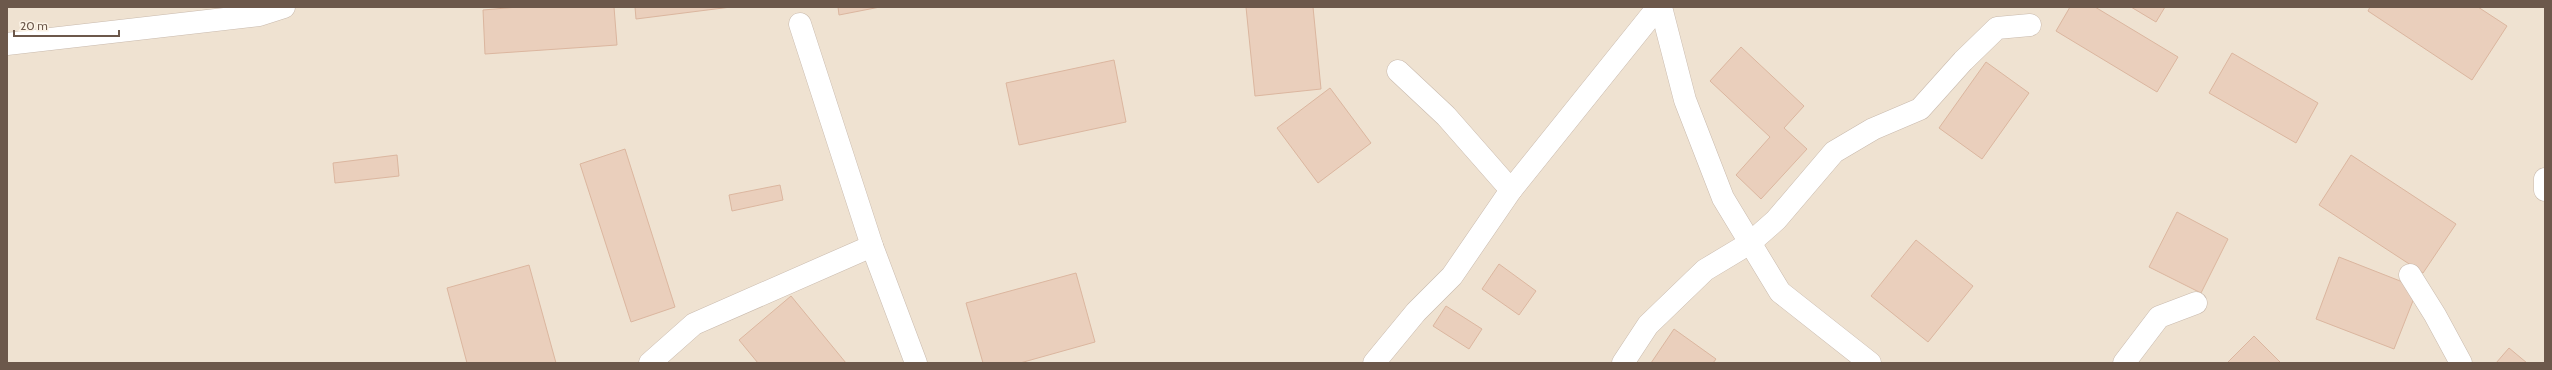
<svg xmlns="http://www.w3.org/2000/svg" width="2552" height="370" viewBox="0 0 2552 370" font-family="Cabin,sans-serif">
	<rect width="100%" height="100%" fill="#f9f0e1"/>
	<!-- residential -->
	<rect fill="#efe2d1" x="7" y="7" width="2538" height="356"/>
	<!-- building -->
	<g fill="#eacfbc" stroke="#dbb69f">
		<polygon points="518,7 614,7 617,45 485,54 483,10"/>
		<polygon points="635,7 731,7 636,19"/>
		<polygon points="838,7 880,7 839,15"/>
		<polygon points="1246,7 1313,7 1321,89 1255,96"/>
		<polygon points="2070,7 2095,7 2178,57 2157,92 2056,31"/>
		<polygon points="2131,7 2165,7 2156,22"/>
		<polygon points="2370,7 2478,7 2507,26 2472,80 2368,11"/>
		<polygon points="1741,47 1804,106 1784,128 1807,149 1761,199 1736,175 1770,137 1710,81"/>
		<polygon points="2232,53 2318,103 2296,143 2209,93"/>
		<polygon points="1114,60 1126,122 1019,145 1006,83"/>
		<polygon points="1986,62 2029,93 1982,159 1939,128"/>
		<polygon points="1330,88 1371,143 1318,183 1277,128"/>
		<polygon points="625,149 675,307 631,322 580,164"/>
		<polygon points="397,155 399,176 335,183 333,163"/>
		<polygon points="2351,155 2456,224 2423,273 2319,205"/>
		<polygon points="780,185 783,200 732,211 729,195"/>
		<polygon points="2177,212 2228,239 2201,293 2149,267"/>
		<polygon points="1916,240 1973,286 1928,342 1871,296"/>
		<polygon points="2339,257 2418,288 2394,349 2316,319"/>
		<polygon points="1499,264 1536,291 1519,315 1482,289"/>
		<polygon points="529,265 556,363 467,363 447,288"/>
		<polygon points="1076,273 1095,342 1020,363 983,363 966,303"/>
		<polygon points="791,296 846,363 758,363 739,340"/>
		<polygon points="1446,306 1482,329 1469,349 1433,326"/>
		<polygon points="1674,329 1716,359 1713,363 1651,363"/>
		<polygon points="2254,336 2281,363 2227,363"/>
		<polygon points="2509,348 2527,363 2496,363"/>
	</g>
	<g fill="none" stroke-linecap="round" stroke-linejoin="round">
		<defs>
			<g id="street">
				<polyline points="1661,7 1685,100 1723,198 1780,292 1870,363"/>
				<polyline points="800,24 872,246 916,363"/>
				<polyline points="7,44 259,15 284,7"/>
				<polyline points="1398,71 1446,116 1511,190"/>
				<polyline points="2545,179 2545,190"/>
				<polyline points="2410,275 2435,315 2461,363"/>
				<polyline points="650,363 694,324 872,246"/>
				<polyline points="1374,363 1416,312 1452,276 1511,190 1658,7"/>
				<polyline points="1623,363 1648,325 1705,270 1750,243 1776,220 1834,152 1873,129 1920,109 1963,61 1997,28 2030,25"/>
				<polyline points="2124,363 2159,317 2196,303"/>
			</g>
		</defs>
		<!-- street casing -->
		<use href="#street" stroke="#c9baad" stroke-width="23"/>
		<!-- street -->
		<use href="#street" stroke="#fff" stroke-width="22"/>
	</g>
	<!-- border -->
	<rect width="2552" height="370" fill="none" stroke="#6c584b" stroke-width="16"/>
	<!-- scale -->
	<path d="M14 30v6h105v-6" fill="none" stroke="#6c584b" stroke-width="2"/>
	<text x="20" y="30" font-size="12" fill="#6c584b" stroke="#fcf4e7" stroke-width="3" paint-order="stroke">20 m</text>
</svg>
